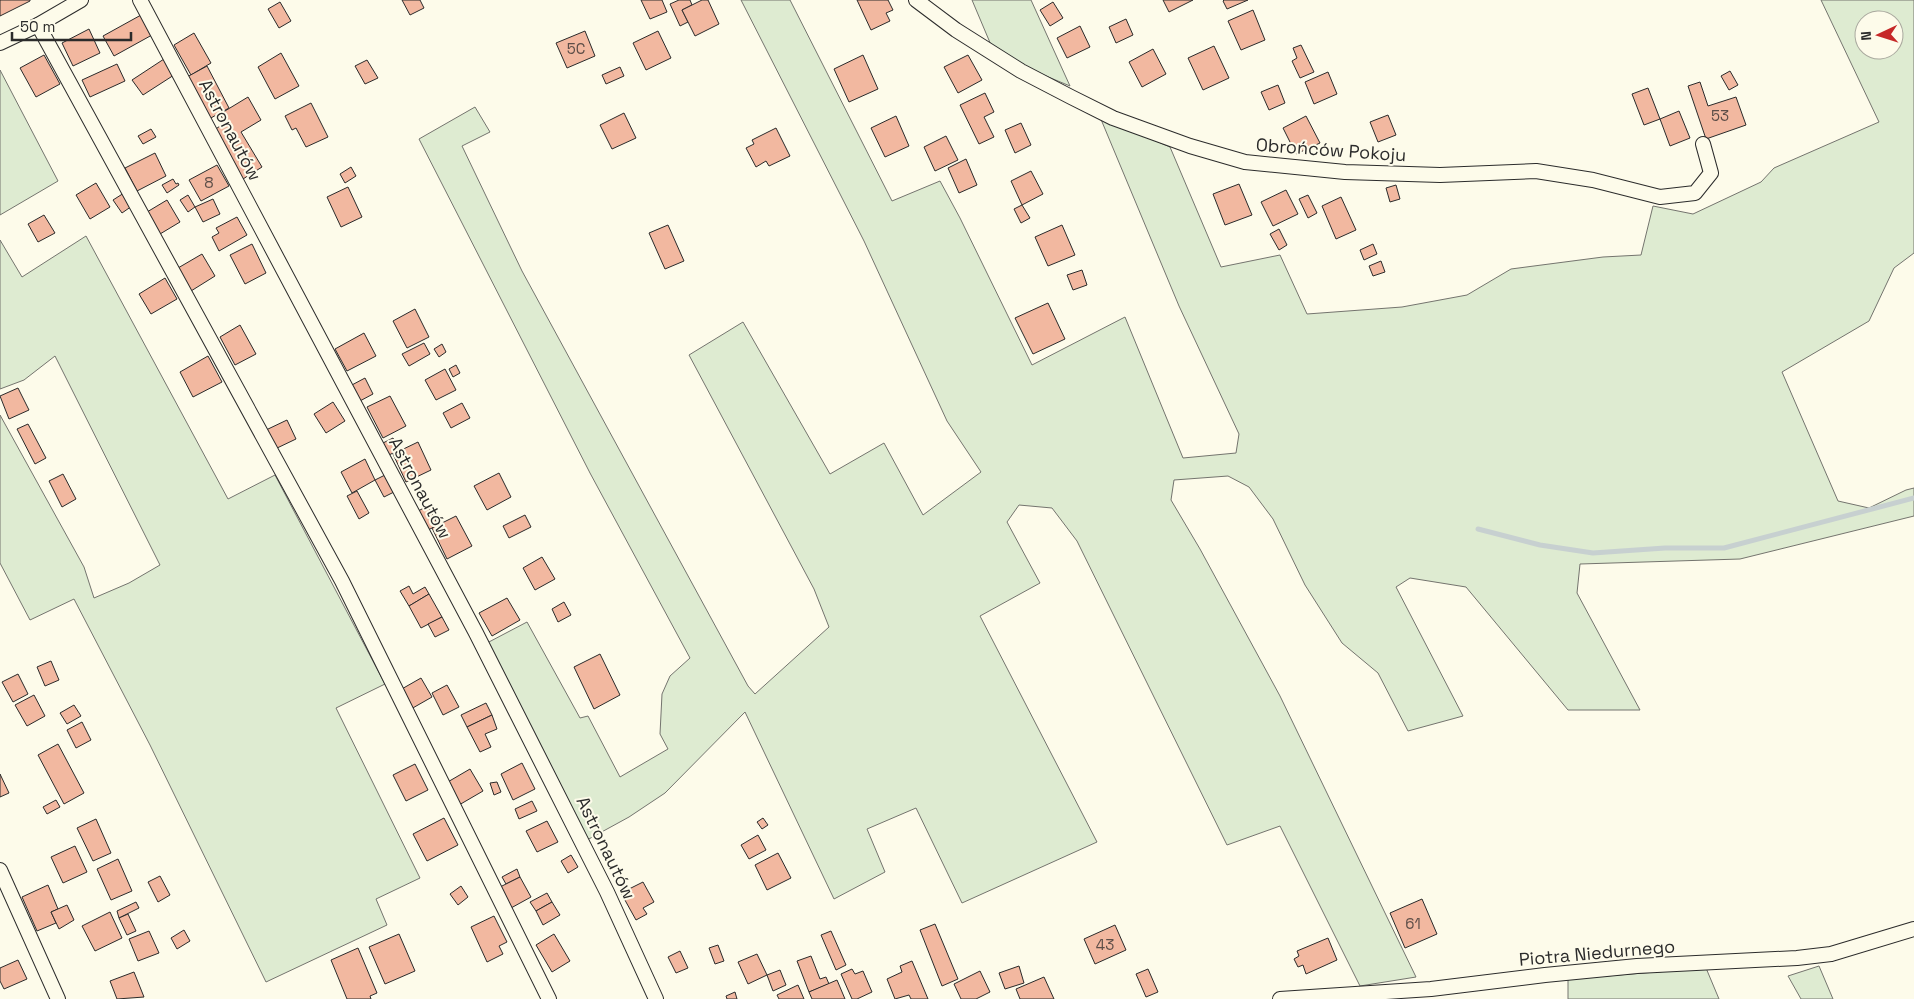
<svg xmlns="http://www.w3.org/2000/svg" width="1914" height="999" viewBox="0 0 1914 999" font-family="'Space Grotesk',sans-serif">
	<rect width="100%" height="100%" fill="#fdfbea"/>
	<!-- green -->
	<g fill="#deebd1" stroke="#74746e" fill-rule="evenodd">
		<path d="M741,0H790L892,201L940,181L960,218L1032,365L1125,317L1183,458L1236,453L1239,434L1179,306L1100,117L1170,147L1221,267L1280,255L1307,314L1402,307L1467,295L1511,269L1603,257L1641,255L1653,206L1693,214L1761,182L1774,168L1879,122L1821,0H1914V253L1894,268L1869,321L1782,372L1838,501L1869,508L1906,490L1914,488V516L1740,559L1580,564L1577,593L1640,710H1568L1466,587L1410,578L1396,587L1463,716L1408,731L1378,673L1342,643L1305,585L1273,519L1249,487L1228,476L1174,480L1171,500L1200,549L1280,696L1416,977L1360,986L1280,826L1227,845L1077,541L1052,508L1019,505L1007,522L1040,583L980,616L1097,842L962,903L916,808L867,829L885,872L834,899L745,712L665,793L629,817L587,840L487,643L527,622L580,718L588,716L620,777L668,749L660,734L662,694L670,676L690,658L590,473L419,139L475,107L490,132L462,146L522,271L748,686L755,694L829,627L814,589L689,355L743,322L830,474L884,443L923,515L981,472L947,421L864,241ZM1864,20H1894V50H1864Z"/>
		<polygon points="972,0 1031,0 1070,86 1029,69 991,45"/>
		<polygon points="0,70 58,181 0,215"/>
		<polygon points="86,236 228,499 275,475 385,684 336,708 420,878 376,899 387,925 266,982 150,745 74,599 30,620 0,563 0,415 84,567 94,598 129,583 160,565 55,356 24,380 0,389 0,240 22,277"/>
		<polygon points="1819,966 1833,999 1801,999 1788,976"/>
		<polygon points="1706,968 1719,999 1568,999 1568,979"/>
	</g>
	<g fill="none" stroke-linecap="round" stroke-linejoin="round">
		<!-- stream -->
		<polyline stroke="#c7d0d0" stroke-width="5" points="1478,529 1540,545 1593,553 1665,548 1724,548 1914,498"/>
	</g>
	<!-- building -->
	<g fill="#f2b8a0" stroke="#2b2b2b">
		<polygon points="0,0 30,0 30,1 0,16"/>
		<polygon points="402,0 420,0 424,8 410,15"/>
		<polygon points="641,0 662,0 667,12 650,19"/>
		<polygon points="679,0 690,0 692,5 682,10 688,22 680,26 670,4"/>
		<polygon points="702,0 708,0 719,24 695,36 682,10"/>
		<polygon points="857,0 888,0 893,10 886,13 890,21 871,30"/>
		<polygon points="1163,0 1193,0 1169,12"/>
		<polygon points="1224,0 1248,0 1227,9 1223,1"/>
		<polygon points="280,2 291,21 279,28 268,9"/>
		<polygon points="1053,2 1063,18 1050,26 1040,10"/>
		<polygon points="1253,10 1265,40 1241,50 1228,21"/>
		<polygon points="141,15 152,35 114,56 103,36"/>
		<polygon points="1126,19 1133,35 1116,43 1109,27"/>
		<polygon points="1080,26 1090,47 1067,58 1057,38"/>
		<polygon points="89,29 100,53 73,66 62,43"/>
		<polygon points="585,31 595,56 567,68 556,43"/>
		<polygon points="658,31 671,58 646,70 633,43"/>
		<polygon points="194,33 211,63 191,75 174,45"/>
		<polygon points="1301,45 1314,72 1300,78 1292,61 1297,58 1293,48"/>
		<polygon points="1214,46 1229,78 1203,90 1188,58"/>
		<polygon points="1153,49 1166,74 1142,87 1129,62"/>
		<polygon points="281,53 299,86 275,99 258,67"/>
		<polygon points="44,55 60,84 36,97 20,68"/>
		<polygon points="863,55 878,89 849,102 834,69"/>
		<polygon points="968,55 982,80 958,93 944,67"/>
		<polygon points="164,59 174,75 143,95 132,80"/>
		<polygon points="367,60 378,78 365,84 355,66"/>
		<polygon points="117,64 125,81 90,97 82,80"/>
		<polygon points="207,66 229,108 209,119 187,77"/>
		<polygon points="620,67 624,76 606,84 602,75"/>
		<polygon points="1730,71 1738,85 1729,90 1721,76"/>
		<polygon points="1328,72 1337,94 1314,104 1305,82"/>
		<polygon points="1700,82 1708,106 1736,97 1746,125 1706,139 1688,86"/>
		<polygon points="1278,85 1285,103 1269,110 1261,92"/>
		<polygon points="1648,88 1660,119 1644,125 1632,94"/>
		<polygon points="985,93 994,112 984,117 994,137 979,144 960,105"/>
		<polygon points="248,97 261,120 241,132 262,167 243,179 214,130 225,123 220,114"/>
		<polygon points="311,103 328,137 306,147 296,128 292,130 285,116"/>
		<polygon points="1679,111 1690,138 1670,146 1660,119"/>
		<polygon points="624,113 636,138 612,149 600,125"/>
		<polygon points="1388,115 1396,135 1378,142 1370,122"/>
		<polygon points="896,116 909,146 885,157 871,128"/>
		<polygon points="1306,116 1320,143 1296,154 1283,128"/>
		<polygon points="1021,123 1031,145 1015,153 1005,130"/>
		<polygon points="776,128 790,156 769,166 766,161 756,167 746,148 754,144 752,140"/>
		<polygon points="151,129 156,137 143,144 138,136"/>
		<polygon points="946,136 958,160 935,171 924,147"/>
		<polygon points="155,153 166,176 137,191 125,168"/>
		<polygon points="966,159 977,185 959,193 948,168"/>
		<polygon points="217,165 229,186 201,201 189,180"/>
		<polygon points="351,167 356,176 345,183 340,174"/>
		<polygon points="1031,171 1043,194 1022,205 1011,181"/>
		<polygon points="173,179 176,184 178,183 179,185 167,193 162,185"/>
		<polygon points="96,183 110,207 90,219 76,195"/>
		<polygon points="1239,184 1252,215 1225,225 1213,194"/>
		<polygon points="1396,185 1400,199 1390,202 1386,188"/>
		<polygon points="348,187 362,217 341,227 327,197"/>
		<polygon points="1286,190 1298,214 1273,226 1261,202"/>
		<polygon points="124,193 132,206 122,213 113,200"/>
		<polygon points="188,195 195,207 188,212 180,200"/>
		<polygon points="1308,195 1317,213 1308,218 1299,199"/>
		<polygon points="1341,197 1356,230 1336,239 1322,206"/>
		<polygon points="213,199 220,214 203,222 195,207"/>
		<polygon points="167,200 180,222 160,234 147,212"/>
		<polygon points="1022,205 1030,218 1021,223 1014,209"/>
		<polygon points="44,215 55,233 38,242 28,224"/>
		<polygon points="237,217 247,235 219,251 212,237 219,233 216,228"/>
		<polygon points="668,225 684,261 665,269 649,233"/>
		<polygon points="1062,225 1075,255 1048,266 1035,237"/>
		<polygon points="1279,229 1287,245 1279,250 1270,234"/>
		<polygon points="252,244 266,273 245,284 230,255"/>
		<polygon points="1373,244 1377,254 1364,260 1360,250"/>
		<polygon points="202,254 215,276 191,291 178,268"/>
		<polygon points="1381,261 1385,272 1373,276 1369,266"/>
		<polygon points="1082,270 1087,285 1073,290 1067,275"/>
		<polygon points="165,278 177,299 151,314 139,294"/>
		<polygon points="1048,303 1065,339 1033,354 1015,318"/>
		<polygon points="415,309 429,337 407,348 393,321"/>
		<polygon points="240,325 256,354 235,365 220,337"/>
		<polygon points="364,333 376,356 347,371 335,349"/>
		<polygon points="424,343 430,354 409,366 402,354"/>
		<polygon points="442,344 446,352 439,357 434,349"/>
		<polygon points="208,356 222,382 193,397 180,372"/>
		<polygon points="456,365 460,373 453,377 449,369"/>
		<polygon points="445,369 456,390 436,400 425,380"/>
		<polygon points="365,378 373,394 358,402 350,386"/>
		<polygon points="18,388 29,410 9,419 0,396"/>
		<polygon points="390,396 406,426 383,438 367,407"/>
		<polygon points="333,402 345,421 326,433 314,414"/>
		<polygon points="462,403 470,418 451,428 443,413"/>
		<polygon points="287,420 296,439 275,449 266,430"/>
		<polygon points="28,424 46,458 35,464 17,429"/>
		<polygon points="393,438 399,450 385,457 379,445"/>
		<polygon points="418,442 431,470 406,482 393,454"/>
		<polygon points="365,459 375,480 352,493 341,472"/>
		<polygon points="499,473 511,497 487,510 474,486"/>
		<polygon points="63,474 76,499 62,507 49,481"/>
		<polygon points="385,475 394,492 384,497 375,480"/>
		<polygon points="357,491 369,513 359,519 347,496"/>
		<polygon points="428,506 438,525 426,531 416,512"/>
		<polygon points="525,515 531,527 509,538 503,526"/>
		<polygon points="456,516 472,546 447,559 432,528"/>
		<polygon points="542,557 555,579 535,590 523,568"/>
		<polygon points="409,586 413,594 425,587 429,594 409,606 400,591"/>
		<polygon points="429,594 442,617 421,628 409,606"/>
		<polygon points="507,598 520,620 492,636 479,613"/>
		<polygon points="564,602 571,615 558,622 552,609"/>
		<polygon points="442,617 449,630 435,637 428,624"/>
		<polygon points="600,654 620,695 594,709 574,667"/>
		<polygon points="51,661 59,680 45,686 37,667"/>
		<polygon points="18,674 28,694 13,702 2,682"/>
		<polygon points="421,678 432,697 411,709 400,690"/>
		<polygon points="447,685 459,707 443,715 432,693"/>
		<polygon points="34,695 45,716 27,726 15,705"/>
		<polygon points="486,703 492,715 467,727 461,715"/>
		<polygon points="74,705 81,716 67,724 60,713"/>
		<polygon points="492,715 497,729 485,734 491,747 480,752 467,727"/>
		<polygon points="82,722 91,740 76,748 67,730"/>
		<polygon points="58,744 84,793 64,804 38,755"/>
		<polygon points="522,763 535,789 513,800 501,774"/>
		<polygon points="415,764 428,790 406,801 393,775"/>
		<polygon points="470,769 483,791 459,805 446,783"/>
		<polygon points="0,774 9,793 0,797"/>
		<polygon points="497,782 501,792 494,795 490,783"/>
		<polygon points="56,800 60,807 47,814 43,807"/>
		<polygon points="532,801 537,811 519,819 515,809"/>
		<polygon points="444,818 458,845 427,861 413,834"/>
		<polygon points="763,818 768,825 762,829 757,822"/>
		<polygon points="96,819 111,853 93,861 77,828"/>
		<polygon points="547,821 558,842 537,852 526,831"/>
		<polygon points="758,835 766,850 749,859 741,845"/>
		<polygon points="75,846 87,872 63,883 51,857"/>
		<polygon points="778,853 791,878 767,890 755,865"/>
		<polygon points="571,855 578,867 568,873 561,861"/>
		<polygon points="118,859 132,891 111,900 97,869"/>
		<polygon points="517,869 520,877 506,884 502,877"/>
		<polygon points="160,876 170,895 158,902 148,882"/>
		<polygon points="520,877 531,897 511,908 500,887"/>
		<polygon points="643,882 654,902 643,908 647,914 636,920 621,893"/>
		<polygon points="48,885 58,909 51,912 56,923 37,931 22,897"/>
		<polygon points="461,886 468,897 458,905 450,894"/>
		<polygon points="547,893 552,902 536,911 530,902"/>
		<polygon points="1422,899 1437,934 1405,948 1390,913"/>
		<polygon points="136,902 139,908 119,918 117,911"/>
		<polygon points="552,902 560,915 543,925 536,911"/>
		<polygon points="67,905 74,920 59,929 51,912"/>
		<polygon points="110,912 122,938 95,951 82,926"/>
		<polygon points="128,914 136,931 127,935 119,918"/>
		<polygon points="494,916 507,942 499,946 503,954 487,962 471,927"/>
		<polygon points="935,924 958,979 942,986 920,930"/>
		<polygon points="1115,925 1126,950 1095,964 1084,939"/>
		<polygon points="184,930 190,941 177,949 171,938"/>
		<polygon points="149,931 159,953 138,961 129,939"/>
		<polygon points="831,931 846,965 836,970 821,935"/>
		<polygon points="399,934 415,971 385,984 369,947"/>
		<polygon points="554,934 570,961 552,972 536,945"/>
		<polygon points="1328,938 1337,960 1306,974 1303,965 1298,967 1294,959 1299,956 1297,951"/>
		<polygon points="718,945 724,961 715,964 709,948"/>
		<polygon points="358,948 377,993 370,996 371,999 347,999 331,960"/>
		<polygon points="680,951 688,968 676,973 668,957"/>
		<polygon points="757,954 767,975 748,984 738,962"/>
		<polygon points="811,956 820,979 826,977 829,984 809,992 797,961"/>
		<polygon points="18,960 27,979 4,989 0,981 0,968"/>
		<polygon points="912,961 928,999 911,999 909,995 895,999 887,979 902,972 900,966"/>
		<polygon points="1019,966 1024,983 1005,989 999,973"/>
		<polygon points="852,969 855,974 863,971 872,992 857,999 852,999 841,974"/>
		<polygon points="1148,969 1158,992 1146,997 1136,974"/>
		<polygon points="780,970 786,985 773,991 767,975"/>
		<polygon points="980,971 990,992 976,999 961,999 954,984"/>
		<polygon points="134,972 144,997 117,999 110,981"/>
		<polygon points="1044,977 1054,999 1020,999 1016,989"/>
		<polygon points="837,980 845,999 812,999 809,992"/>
		<polygon points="798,985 804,999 779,999 777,995"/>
		<polygon points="735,992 737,999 727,999 726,996"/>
	</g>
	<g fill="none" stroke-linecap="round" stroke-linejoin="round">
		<defs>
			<g id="minor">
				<polyline points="140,0 476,633 607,892 656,999"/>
				<polyline points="916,0 956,30 1021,71 1071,97 1113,118 1190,146 1245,162 1345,172 1440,175 1536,171 1593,180 1660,197 1695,193 1711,173 1703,144"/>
				<polyline points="38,25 342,581 549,999"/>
				<polyline points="0,43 38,25 81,0"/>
				<polyline points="0,870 58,999"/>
				<polyline points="1280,999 1431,989 1545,975 1637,966 1797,958 1831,954 1914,929"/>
			</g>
		</defs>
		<!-- minor casing -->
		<use href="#minor" stroke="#2b2b2b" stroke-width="16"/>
		<!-- minor -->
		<use href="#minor" stroke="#fdfbea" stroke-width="14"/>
	</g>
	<g text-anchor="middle" stroke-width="4" stroke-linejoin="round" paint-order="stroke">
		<!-- number labels -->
		<g font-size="15" fill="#5d4e48">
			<text x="576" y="54">5C</text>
			<text x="1720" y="121">53</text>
			<text x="209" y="188">8</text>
			<text x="1413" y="929">61</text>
			<text x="1105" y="950">43</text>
		</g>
		<!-- street labels -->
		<g font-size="18" fill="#2b2b2b" stroke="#fdfbea">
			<text transform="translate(230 130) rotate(62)" y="6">Astronautów</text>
			<text transform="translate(1331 150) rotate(4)" y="6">Obrońców Pokoju</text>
			<text transform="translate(420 488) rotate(62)" y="6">Astronautów</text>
			<text transform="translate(606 848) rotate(64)" y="6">Astronautów</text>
			<text transform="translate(1597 953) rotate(-5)" y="6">Piotra Niedurnego</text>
		</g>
	</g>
	<!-- north arrow -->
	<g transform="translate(1879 35) rotate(266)"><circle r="24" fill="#fdfbea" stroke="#a9a89e"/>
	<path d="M0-4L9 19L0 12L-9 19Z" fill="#c62828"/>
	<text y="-8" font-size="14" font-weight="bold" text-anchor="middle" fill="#2b2b2b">N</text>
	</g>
	<!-- scale -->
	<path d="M12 32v8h119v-8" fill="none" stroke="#2b2b2b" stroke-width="2.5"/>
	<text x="20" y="32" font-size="15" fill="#2b2b2b" stroke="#fdfbea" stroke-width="4" paint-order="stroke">50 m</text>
</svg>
